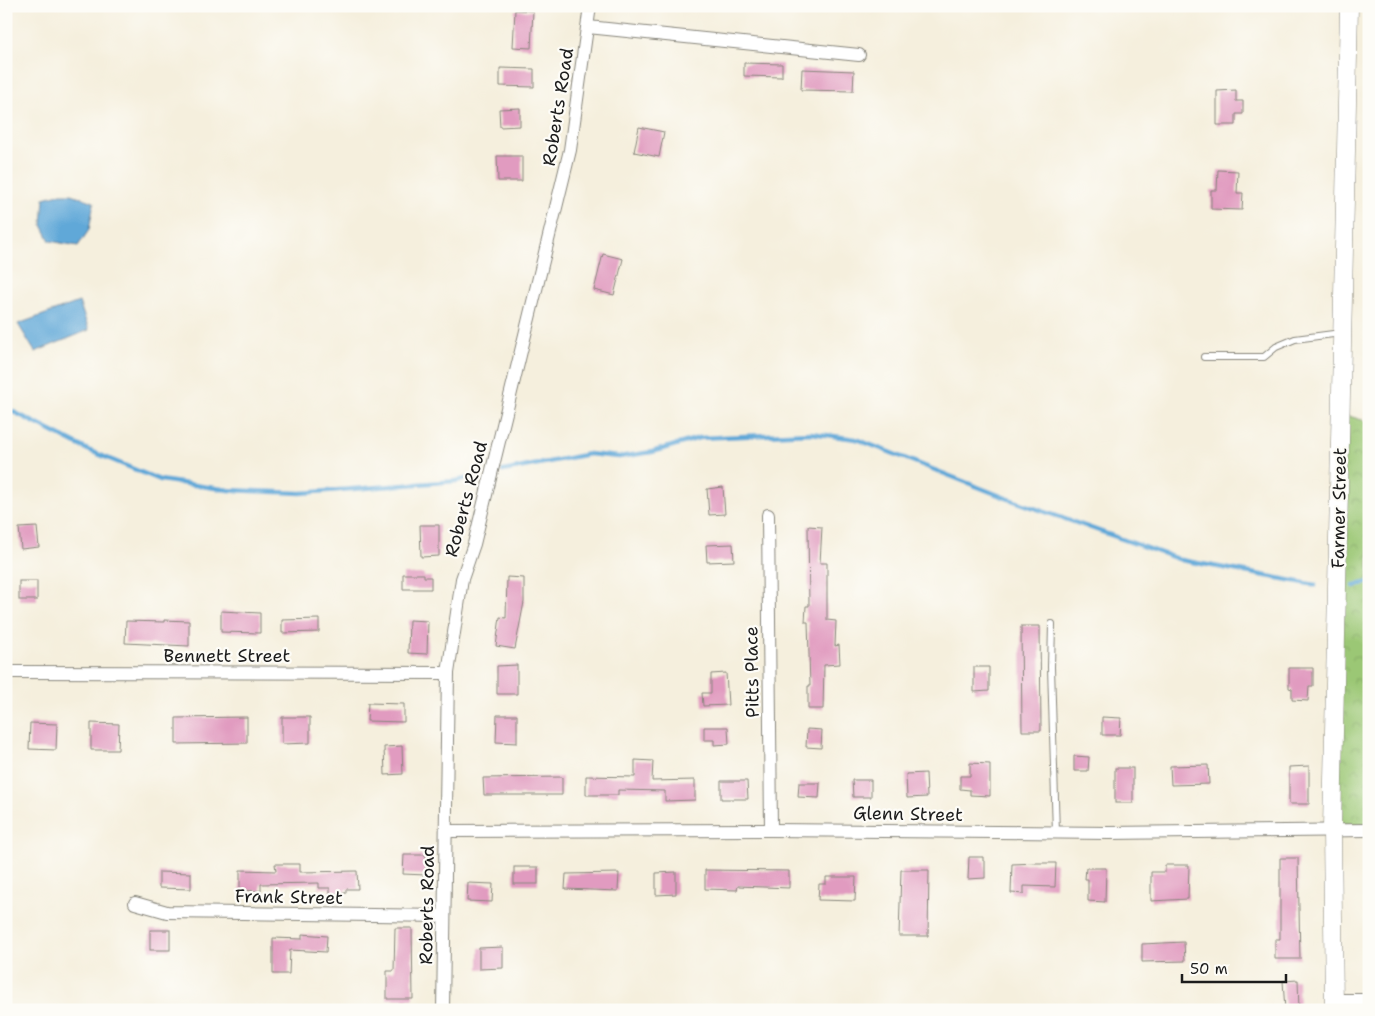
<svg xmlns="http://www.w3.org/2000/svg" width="1375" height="1016" viewBox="0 0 1375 1016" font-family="'Shantell Sans',sans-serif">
	<defs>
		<pattern id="park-crowns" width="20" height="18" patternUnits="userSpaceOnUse" patternTransform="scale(1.25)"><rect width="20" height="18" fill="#9bc775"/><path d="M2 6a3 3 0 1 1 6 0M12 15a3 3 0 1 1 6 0" fill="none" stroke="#85aa65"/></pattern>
	</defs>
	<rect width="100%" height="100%" fill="#fdfcf7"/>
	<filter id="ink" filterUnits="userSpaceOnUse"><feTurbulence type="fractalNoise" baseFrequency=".02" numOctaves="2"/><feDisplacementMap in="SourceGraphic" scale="10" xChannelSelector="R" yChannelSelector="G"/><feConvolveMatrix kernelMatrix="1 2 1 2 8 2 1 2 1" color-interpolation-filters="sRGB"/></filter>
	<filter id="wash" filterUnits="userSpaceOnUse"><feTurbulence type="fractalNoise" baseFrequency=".0096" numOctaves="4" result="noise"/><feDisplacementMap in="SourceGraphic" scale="20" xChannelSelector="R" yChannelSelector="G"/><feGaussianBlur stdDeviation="1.12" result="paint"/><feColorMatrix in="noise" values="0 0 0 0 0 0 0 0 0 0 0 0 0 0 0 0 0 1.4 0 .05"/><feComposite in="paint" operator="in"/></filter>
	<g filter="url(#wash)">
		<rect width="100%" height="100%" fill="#f5efdd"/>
		<!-- park -->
		<polygon fill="url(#park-crowns)" stroke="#5c7248" points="1335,412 1369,422 1369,834 1332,835"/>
		<!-- water -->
		<g fill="#61a8d8" stroke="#3e627a">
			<polygon points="59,194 71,194 94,202 89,230 78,246 50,241 42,225 44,198"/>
			<polygon points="79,302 89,330 35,352 18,324"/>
		</g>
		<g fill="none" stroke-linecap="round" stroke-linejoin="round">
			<!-- stream -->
			<g stroke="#61a8d8" stroke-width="4.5">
				<polyline points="6,12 8,6"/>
				<polyline points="6,408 88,450 160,480 229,490 301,493 456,481 479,476"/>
				<polyline points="503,471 589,454 619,457 652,452 699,438 811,433 856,439 1006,498 1181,560 1315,585"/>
				<polyline points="1354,586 1369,582"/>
			</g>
		</g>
		<g id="blocks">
			<!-- building -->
			<g fill="#e19bc0">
				<polygon points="515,10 533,11 531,48 513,47"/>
				<polygon points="744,63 782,64 782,77 744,76"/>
				<polygon points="500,68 534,69 534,87 500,86"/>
				<polygon points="802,69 854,71 853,91 801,90"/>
				<polygon points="1236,90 1236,101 1243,101 1243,114 1236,114 1236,125 1217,125 1217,91"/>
				<polygon points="520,108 520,126 500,127 499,109"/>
				<polygon points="639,127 664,132 659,157 634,152"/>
				<polygon points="497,156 522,156 522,181 498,181"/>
				<polygon points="1218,170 1238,171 1237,193 1243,193 1242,210 1211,209 1211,190 1217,190"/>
				<polygon points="603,254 623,259 614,295 594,290"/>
				<polygon points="723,487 725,514 709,515 707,489"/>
				<polygon points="420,525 439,525 439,556 421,557"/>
				<polygon points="808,526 822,527 820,563 827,563 827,620 836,621 835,646 839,645 840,664 824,665 823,709 808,709 808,686 810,686 808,622 805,622 806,606 809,606"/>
				<polygon points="37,527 39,547 21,549 19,528"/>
				<polygon points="733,544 734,561 707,562 706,545"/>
				<polygon points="403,574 424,574 424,577 431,577 431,589 403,589"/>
				<polygon points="507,577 524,578 524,602 515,649 496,646 500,617 506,618"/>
				<rect x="19" y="581" width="18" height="19"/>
				<polygon points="221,611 260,613 260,633 221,632"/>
				<polygon points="319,619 319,632 282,633 282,620"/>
				<polygon points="164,620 189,621 189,646 125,643 126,621 164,622"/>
				<polygon points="409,620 428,621 427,654 408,653"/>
				<polygon points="1021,626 1040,626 1041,731 1022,731"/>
				<polygon points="517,665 517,694 497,694 497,666"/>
				<polygon points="974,667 989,667 989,691 974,692"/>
				<polygon points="1289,668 1313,668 1313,686 1309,686 1308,701 1292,700 1292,689 1289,688"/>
				<polygon points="726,673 728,705 703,706 702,693 711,693 711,674"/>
				<polygon points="368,703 404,704 404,722 367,721"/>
				<polygon points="497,715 517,715 517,743 496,742"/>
				<polygon points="247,717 247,743 176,744 176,718"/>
				<polygon points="282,717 310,717 310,743 282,744"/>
				<polygon points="1102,717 1121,718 1120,735 1102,735"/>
				<polygon points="30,723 57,724 56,750 29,749"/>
				<polygon points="91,723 119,724 118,750 91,750"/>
				<polygon points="704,727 728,727 729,744 714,745 714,740 704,740"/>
				<polygon points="807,729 822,730 821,748 806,747"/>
				<polygon points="402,746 403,774 385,775 384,747"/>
				<polygon points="1074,756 1089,757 1088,771 1074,771"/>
				<polygon points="635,760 653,761 652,781 695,780 695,800 665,801 665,791 618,790 618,795 586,795 586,776 635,777"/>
				<polygon points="970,763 990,764 990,796 970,795 970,790 960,789 960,776 970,776"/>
				<polygon points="1208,765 1209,784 1171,785 1170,766"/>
				<polygon points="1309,766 1309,804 1289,804 1289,767"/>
				<rect x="1115" y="768" width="18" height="35"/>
				<polygon points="926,773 927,797 907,798 906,774"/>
				<polygon points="562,777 562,795 484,795 483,778"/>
				<polygon points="852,780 871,780 871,797 853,797"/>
				<polygon points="721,781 747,781 748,799 721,799"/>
				<polygon points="799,783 820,783 819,798 798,797"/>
				<polygon points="404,855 426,855 426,875 403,874"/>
				<polygon points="969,857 983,857 983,861 985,861 985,878 968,879"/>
				<polygon points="1280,858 1298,858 1300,959 1275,959 1275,939 1280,939"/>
				<polygon points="1037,863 1056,863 1055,887 1024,886 1024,894 1011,893 1012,864"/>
				<polygon points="275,864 300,864 300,872 357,871 358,889 346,889 346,893 330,894 330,888 319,888 319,883 261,884 261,891 240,890 240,870 276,871"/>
				<polygon points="1165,865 1189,865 1188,899 1151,901 1151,872 1165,872"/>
				<rect x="514" y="867" width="24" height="17"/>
				<polygon points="1086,868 1106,868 1105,902 1088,901 1088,879 1085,879"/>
				<polygon points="705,870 789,871 789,888 738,886 737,890 705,889"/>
				<polygon points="901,870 929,870 928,936 899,936"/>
				<polygon points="159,872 191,873 191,889 159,888"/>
				<polygon points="676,872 676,894 656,895 656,873"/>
				<polygon points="619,873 618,891 565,889 566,874"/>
				<polygon points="826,877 856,877 855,901 818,900 819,884 826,884"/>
				<polygon points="468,883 493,884 492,902 467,901"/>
				<polygon points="395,928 412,928 413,999 387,999 387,971 394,971"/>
				<rect x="150" y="930" width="20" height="20"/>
				<polygon points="302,934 327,936 326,952 290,950 289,974 273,974 273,938 302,939"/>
				<polygon points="1184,942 1185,961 1142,962 1142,944"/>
				<polygon points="503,947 503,968 479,969 479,948"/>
				<polygon points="1298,980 1299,1010 1285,1010 1283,981"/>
			</g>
		</g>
	</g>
	<g filter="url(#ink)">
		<use href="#blocks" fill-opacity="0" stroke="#88867c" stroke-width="1"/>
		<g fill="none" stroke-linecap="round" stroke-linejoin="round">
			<defs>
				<g id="lane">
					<polyline points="1204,357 1264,357 1276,347 1295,339 1341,333"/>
					<polyline points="1052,624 1051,667 1056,833"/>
				</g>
				<g id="street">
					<polyline points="588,27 859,55"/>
					<polyline points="768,515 771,830"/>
					<polyline points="6,672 448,673"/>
					<polyline points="446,831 771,830 1109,833 1369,830"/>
					<polyline points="135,903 167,912 444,916"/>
					<polyline points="1334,1000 1369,1000"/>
					<polyline points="443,1010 448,673 462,579 474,544 570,150 590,6"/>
				</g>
				<polyline id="secondary" points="1334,1010 1332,829 1349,6"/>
			</defs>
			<!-- lane casing -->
			<use href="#lane" stroke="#88867c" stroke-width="8"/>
			<!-- street casing -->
			<use href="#street" stroke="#88867c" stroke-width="14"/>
			<!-- secondary casing -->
			<use href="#secondary" stroke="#88867c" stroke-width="19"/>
			<!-- lane -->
			<use href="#lane" stroke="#fff" stroke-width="6"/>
			<!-- street -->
			<use href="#street" stroke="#fff" stroke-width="12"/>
			<!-- secondary -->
			<use href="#secondary" stroke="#fff" stroke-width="18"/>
		</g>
	</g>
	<g text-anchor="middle" stroke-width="4.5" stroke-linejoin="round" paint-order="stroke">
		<!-- street labels -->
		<g font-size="18" fill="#1c1c1c" stroke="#fdfcf7">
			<text transform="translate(558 107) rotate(-81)" y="6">Roberts Road</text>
			<text transform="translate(466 499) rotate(-75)" y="6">Roberts Road</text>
			<text transform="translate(1339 508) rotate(-89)" y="6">Farmer Street</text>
			<text x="227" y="662">Bennett Street</text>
			<text transform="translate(752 672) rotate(-91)" y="6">Pitts Place</text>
			<text transform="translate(908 814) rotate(1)" y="6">Glenn Street</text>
			<text transform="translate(289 897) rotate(1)" y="6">Frank Street</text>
			<text transform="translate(427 905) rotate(-89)" y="6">Roberts Road</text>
		</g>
	</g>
	<!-- margin -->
	<rect width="1375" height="1016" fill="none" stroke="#fdfcf7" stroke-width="25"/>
	<!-- scale -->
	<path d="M1182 974v8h104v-8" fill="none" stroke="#1c1c1c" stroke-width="2.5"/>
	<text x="1190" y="974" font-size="15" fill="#1c1c1c" stroke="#fdfcf7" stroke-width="4" paint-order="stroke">50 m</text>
</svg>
